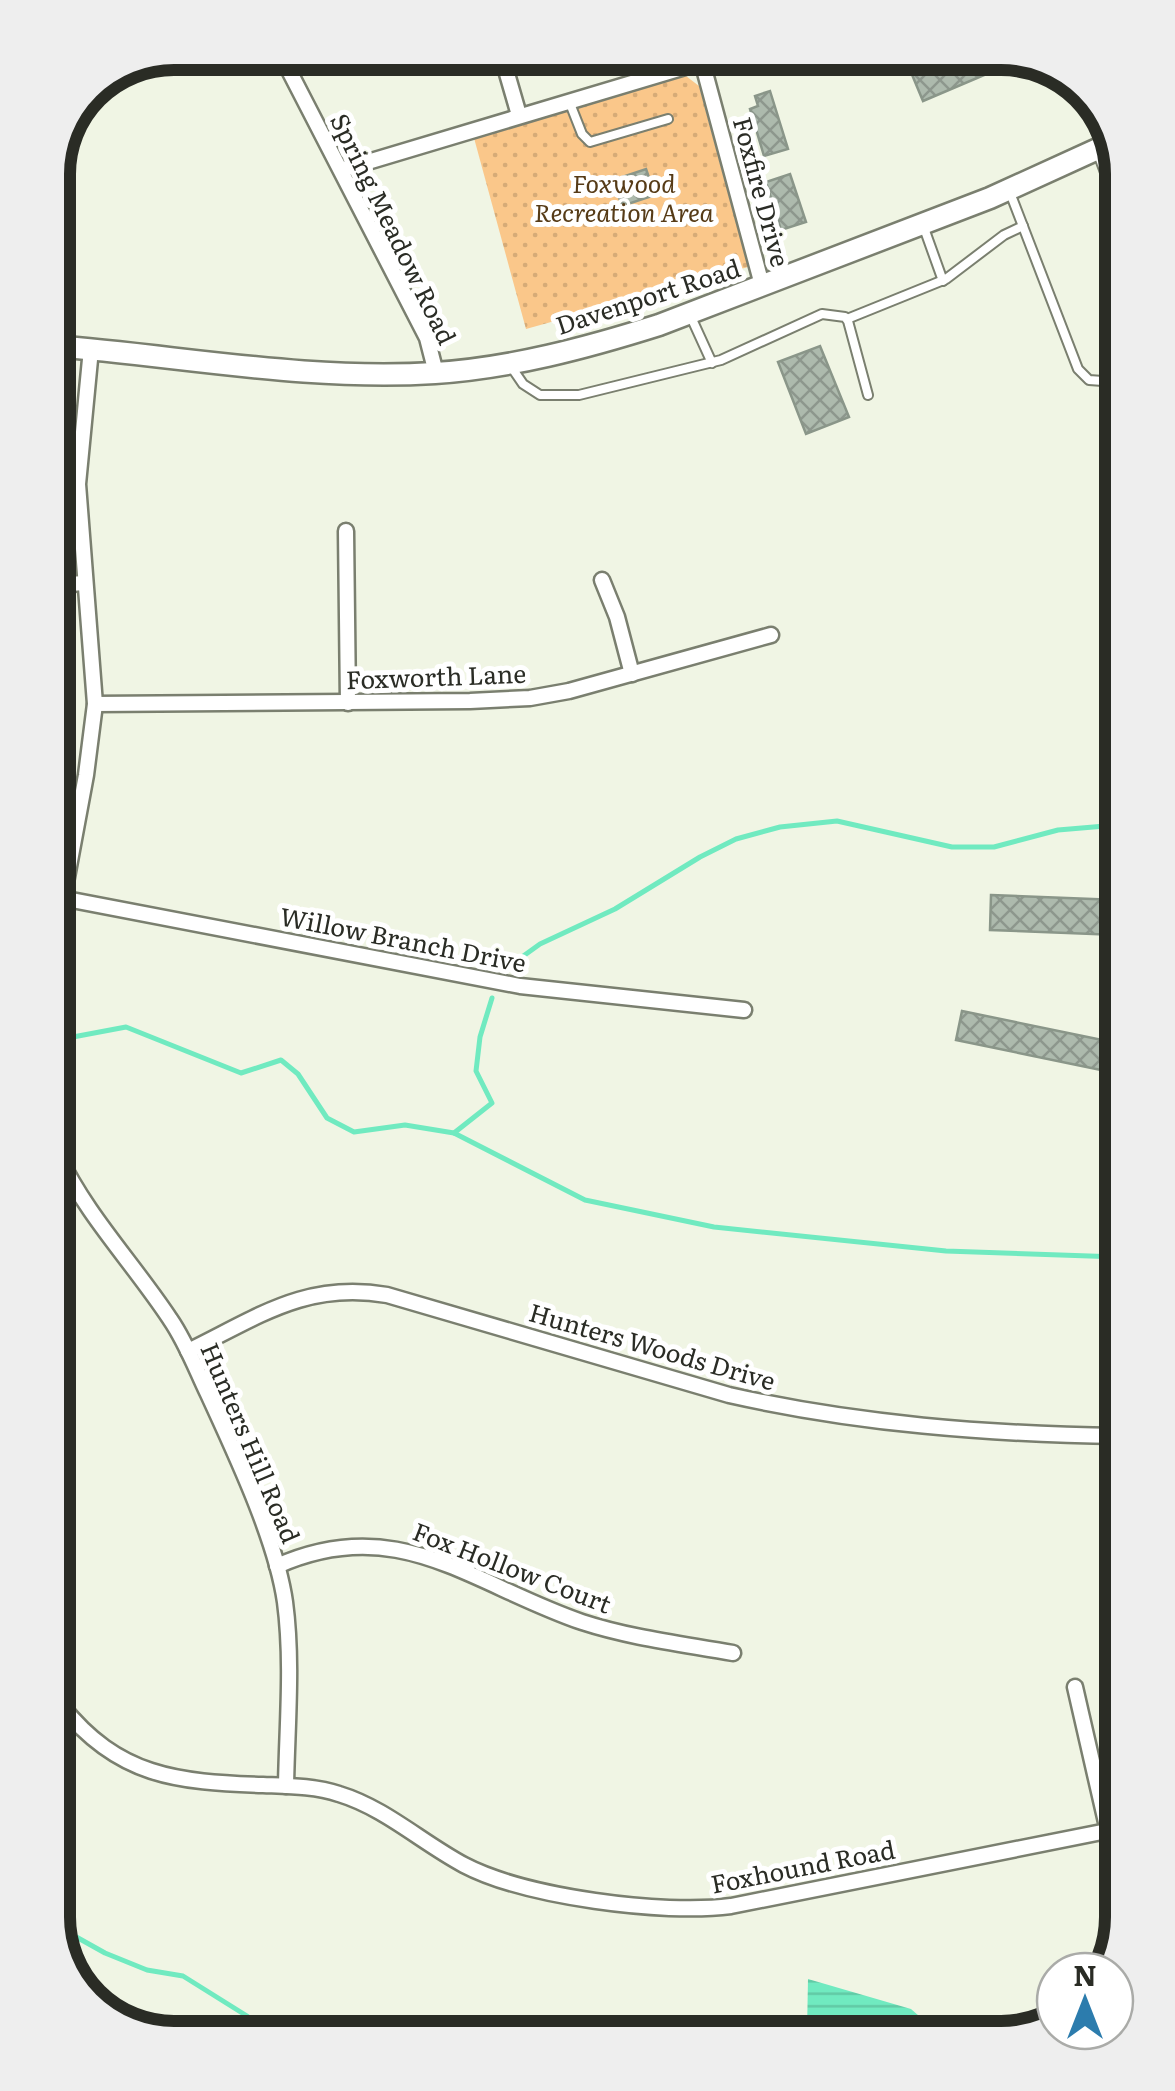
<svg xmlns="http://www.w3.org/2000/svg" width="1175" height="2091" viewBox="0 0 1175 2091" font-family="Literata,serif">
	<defs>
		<pattern id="park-dots" width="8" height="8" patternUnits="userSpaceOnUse" patternTransform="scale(2.5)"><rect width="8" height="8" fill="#fac78a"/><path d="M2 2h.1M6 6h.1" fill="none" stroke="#d6ab77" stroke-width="1.8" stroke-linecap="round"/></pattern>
		<pattern id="water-rules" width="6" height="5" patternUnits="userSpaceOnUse" patternTransform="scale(2.5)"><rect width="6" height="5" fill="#70eac0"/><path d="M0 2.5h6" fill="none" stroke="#61c9a5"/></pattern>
		<pattern id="building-cross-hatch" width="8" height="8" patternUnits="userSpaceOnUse" patternTransform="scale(2.5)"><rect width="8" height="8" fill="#adbaad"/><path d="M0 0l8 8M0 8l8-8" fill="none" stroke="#8d978d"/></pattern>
	</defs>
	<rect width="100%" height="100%" fill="#f0f5e4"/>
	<!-- park -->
	<polygon fill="url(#park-dots)" points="686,76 699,86 748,267 526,329 474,138"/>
	<!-- water -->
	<polygon fill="url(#water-rules)" points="808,1979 911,2009 935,2030 807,2032"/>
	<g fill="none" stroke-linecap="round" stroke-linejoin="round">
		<!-- stream -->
		<g stroke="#70eac0" stroke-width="5">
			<polyline points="508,967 540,944 615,909 700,857 736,839 780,827 837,821 952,847 994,847 1058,830 1117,825"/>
			<polyline points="57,1040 126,1027 241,1073 281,1060 298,1074 327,1118 354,1132 405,1125 454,1133 585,1200 714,1227 946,1251 1119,1257"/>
			<polyline points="454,1133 492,1103 476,1071 480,1037 492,998"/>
			<polyline points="62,1929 105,1953 147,1970 183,1976 247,2016 267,2037"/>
		</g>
	</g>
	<!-- building -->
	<g fill="url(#building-cross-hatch)" stroke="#8a9689" stroke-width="2.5">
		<polygon points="541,53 588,53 588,55 547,69"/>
		<polygon points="903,53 1010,53 1024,58 923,101"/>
		<polygon points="770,91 788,149 764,156 750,109 758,106 755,96"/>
		<polygon points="646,169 655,195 622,206 613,180"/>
		<polygon points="790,174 806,222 781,230 766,182"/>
		<polygon points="820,346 849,417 806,434 778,362"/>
		<polygon points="991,895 1117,900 1117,935 990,930"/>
		<polygon points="962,1011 1107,1041 1101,1070 956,1040"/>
	</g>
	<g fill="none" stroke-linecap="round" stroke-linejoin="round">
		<defs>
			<g id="lane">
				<polyline points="569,101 582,134 590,142 668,119"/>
				<polyline points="1097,151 1113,194"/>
				<polyline points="1009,190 1078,369 1089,380 1103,381 1114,376"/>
				<polyline points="924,228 943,281"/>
				<polyline points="691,317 712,363"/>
				<polyline points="847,319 946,279 1004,235 1023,226"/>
				<polyline points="512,368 523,384 540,395 579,395 721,360 822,314 845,317 848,321 868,395"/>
			</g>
			<g id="street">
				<polyline points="280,53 427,338 436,373"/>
				<polyline points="501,53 519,115"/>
				<polyline points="700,54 762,285"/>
				<polyline points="341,170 702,62"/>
				<polyline points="346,531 348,703"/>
				<polyline points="602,580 617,617 632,674"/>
				<polyline points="55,585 84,583"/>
				<polyline points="95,704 470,701 530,698 569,691 771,635"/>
				<polyline points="56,897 520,986 744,1010"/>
				<polyline points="57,931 86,775 95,704 78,484 91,349"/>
				<path d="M58,1155C87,1216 133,1263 170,1319C186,1342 196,1369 208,1394C235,1453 276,1539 285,1602C293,1662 287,1726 286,1786"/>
				<path d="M188,1351C258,1317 306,1281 387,1295L729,1395C858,1424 987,1434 1120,1436"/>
				<path d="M277,1566C398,1512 471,1584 582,1622C631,1638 683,1644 733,1653"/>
				<polyline points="1075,1687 1108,1831"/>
				<path d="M61,1705C118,1777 177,1782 263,1785C288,1786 315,1786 339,1794C385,1808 421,1842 464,1865C525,1897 663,1915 731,1906L1122,1828"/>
			</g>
			<path id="secondary" d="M54,346C181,356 307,381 435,373C511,368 586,348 659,325L990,198L1113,142"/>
		</defs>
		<!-- lane casing -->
		<use href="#lane" stroke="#7a7f6f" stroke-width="12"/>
		<!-- street casing -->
		<use href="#street" stroke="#7a7f6f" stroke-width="19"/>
		<!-- secondary casing -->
		<use href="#secondary" stroke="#7a7f6f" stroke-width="25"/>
		<!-- lane -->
		<use href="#lane" stroke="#fff" stroke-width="8"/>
		<!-- street -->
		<use href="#street" stroke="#fff" stroke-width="14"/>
		<!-- secondary -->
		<use href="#secondary" stroke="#fff" stroke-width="20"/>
	</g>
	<g text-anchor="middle" stroke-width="10" stroke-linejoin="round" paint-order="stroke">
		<!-- park labels -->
		<g font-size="25" font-style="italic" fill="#563b17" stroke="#fff">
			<text x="624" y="193">Foxwood<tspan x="624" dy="29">Recreation Area</tspan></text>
		</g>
		<!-- street labels -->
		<g font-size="25" fill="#2a2c25" stroke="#fff">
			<text transform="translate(761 192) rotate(75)" y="9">Foxfire Drive</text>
			<text transform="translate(393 229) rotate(64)" y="9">Spring Meadow Road</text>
			<text transform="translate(648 297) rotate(-18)" y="9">Davenport Road</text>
			<text transform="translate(436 677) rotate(-2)" y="9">Foxworth Lane</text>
			<text transform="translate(403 940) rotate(11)" y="9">Willow Branch Drive</text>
			<text transform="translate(652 1347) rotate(16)" y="9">Hunters Woods Drive</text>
			<text transform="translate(250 1443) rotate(67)" y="9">Hunters Hill Road</text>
			<text transform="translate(512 1568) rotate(21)" y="9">Fox Hollow Court</text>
			<text transform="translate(803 1867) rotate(-11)" y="9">Foxhound Road</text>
		</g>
	</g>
	<!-- crop -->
	<path d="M0 0H1175V2091H0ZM174 70H1001A104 104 0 0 1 1105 174V1917A104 104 0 0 1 1001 2021H174A104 104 0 0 1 70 1917V174A104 104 0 0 1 174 70Z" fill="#eee" fill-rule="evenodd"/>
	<path fill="none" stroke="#2a2c25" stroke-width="12" d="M174 70H1001A104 104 0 0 1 1105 174V1917A104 104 0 0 1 1001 2021H174A104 104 0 0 1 70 1917V174A104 104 0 0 1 174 70Z"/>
	<!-- north arrow -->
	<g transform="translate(1085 2001)"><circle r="48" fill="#ffffff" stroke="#aaaba8" stroke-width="2.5"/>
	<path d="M0-8L18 38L0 25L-18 38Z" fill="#2c7cad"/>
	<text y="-15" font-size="28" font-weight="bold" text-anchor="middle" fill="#2a2c25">N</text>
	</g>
</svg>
